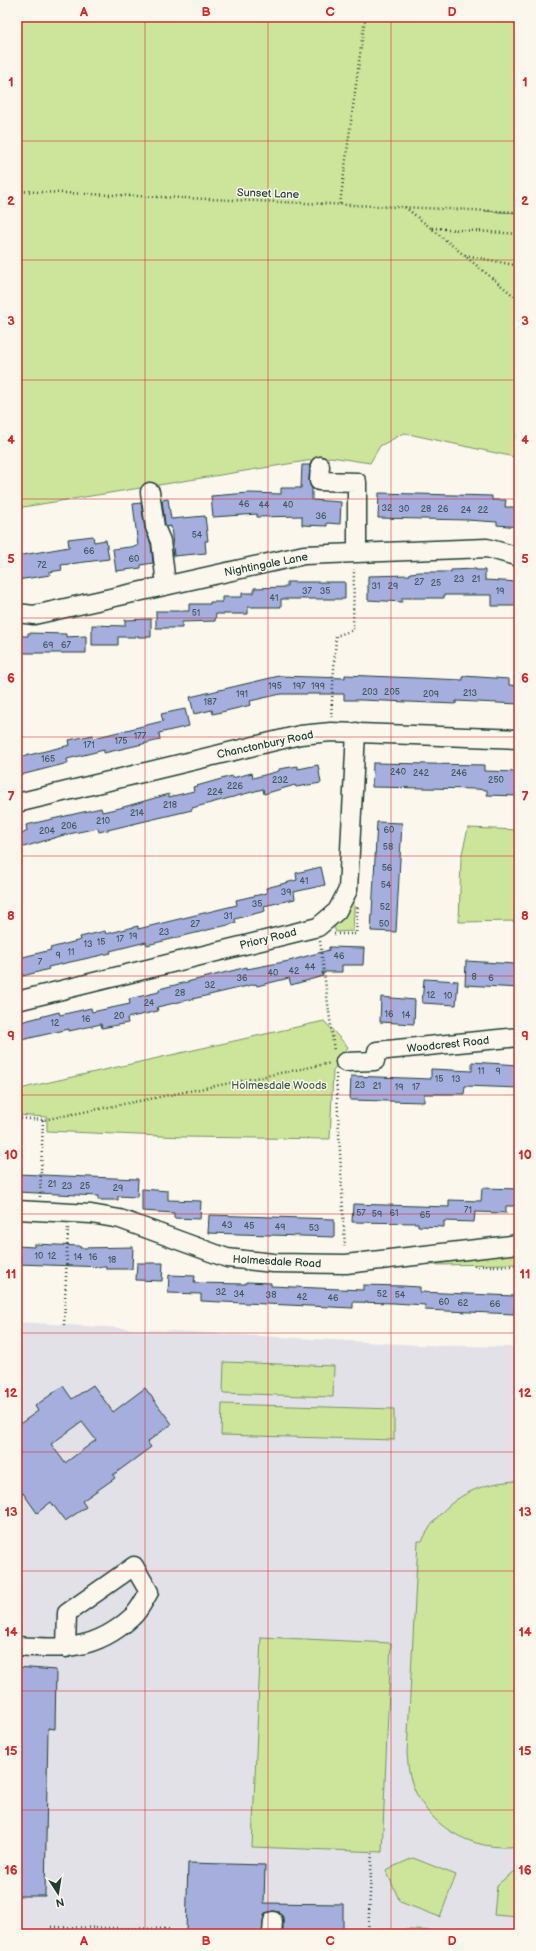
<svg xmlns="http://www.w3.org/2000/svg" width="536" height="1951" viewBox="0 0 536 1951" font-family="'Balsamiq Sans',sans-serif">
	<rect width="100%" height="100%" fill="#fbf7ec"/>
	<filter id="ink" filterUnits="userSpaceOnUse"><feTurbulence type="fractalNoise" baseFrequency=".025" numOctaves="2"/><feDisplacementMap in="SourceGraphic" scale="8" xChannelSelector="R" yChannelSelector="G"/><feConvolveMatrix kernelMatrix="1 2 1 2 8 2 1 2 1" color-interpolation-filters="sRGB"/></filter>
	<g filter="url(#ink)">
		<!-- built -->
		<polygon fill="#e2e1e8" points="17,1322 418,1345 519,1347 519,1934 17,1934"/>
		<!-- green -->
		<g fill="#cde59a" stroke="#769167">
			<polygon points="17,17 519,17 519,213 484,211 519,213 519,458 404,433 380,446 370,463 331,457 17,508"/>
			<polygon points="468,828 519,830 519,921 459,922 461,858"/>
			<polygon points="355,892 353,931 336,932 333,925"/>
			<polygon points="324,1021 348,1047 333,1071 330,1139 184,1137 47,1131 47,1117 17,1115 17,1090 32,1086"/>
			<polygon points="519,1250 519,1264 429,1265 428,1261"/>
			<polygon points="224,1362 334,1366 333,1397 223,1393"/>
			<polygon points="222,1404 394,1409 394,1440 221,1435"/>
			<path d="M519,1481V1846C472,1853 423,1825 410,1777C408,1770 408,1761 407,1753L418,1541H422C442,1501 475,1482 519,1481Z"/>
			<polygon points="261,1637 391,1643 382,1852 252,1847"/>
			<polygon points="413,1858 456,1875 440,1917 400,1902 386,1870"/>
			<polygon points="519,1867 519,1917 494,1915 497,1885"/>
			<polygon points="375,1929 444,1931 444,1934 375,1934"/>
		</g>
		<!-- building -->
		<g fill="#a6aede" stroke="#1f3d34" fill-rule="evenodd">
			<polygon points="302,465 310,465 309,480 312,489 312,500 341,502 340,524 327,523 327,526 302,525 302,516 257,517 257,514 213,517 211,496 249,493 281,494 281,488 301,488"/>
			<polygon points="379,493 492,496 492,500 506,500 505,507 519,507 519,527 497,525 497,522 467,520 378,518"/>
			<polygon points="168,499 171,519 205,516 208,541 205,541 206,553 174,556 171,526 166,527 165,524 162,500"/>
			<polygon points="141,503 145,529 151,544 153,563 141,565 141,568 116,571 113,549 138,546 133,504"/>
			<polygon points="93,536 94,542 106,540 109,559 61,565 62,570 49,572 50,575 17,580 17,556 69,547 68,539"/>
			<polygon points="476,569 476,570 485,570 485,580 519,582 519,606 492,606 492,595 444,595 444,598 402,598 402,602 368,600 368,576 410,575 410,573 420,572 451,572 451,570"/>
			<polygon points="287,582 345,582 345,599 281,599 281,607 248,607 248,614 216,614 215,621 182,622 182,628 156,628 156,611 189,611 189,604 210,604 210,602 222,602 222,597 242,597 242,593 254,593 254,588 287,587"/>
			<polygon points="151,619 151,637 118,637 118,645 92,645 92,625 125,626 125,620"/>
			<polygon points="28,633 66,634 66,637 86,636 86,653 17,653 17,636 28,636"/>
			<polygon points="345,675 463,680 463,676 509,679 509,685 519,686 519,704 456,701 456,704 361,700 344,700 344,694 281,694 250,701 251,705 213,714 212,710 194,714 190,697 279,676 345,678"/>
			<polygon points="185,709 189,726 159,733 160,740 104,753 104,750 67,759 68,763 17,776 17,758 70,745 69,740 93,735 94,738 163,721 161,714"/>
			<polygon points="373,763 484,765 484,771 519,772 519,796 487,795 487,790 476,789 372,787"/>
			<polygon points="318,765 321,783 296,787 295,785 264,794 263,789 192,808 192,810 99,832 98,828 64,835 17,849 17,837 27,831 26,825 101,808 102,812 120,808 169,794 169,797 194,791 193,787 232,776 232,778 252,773 253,778 279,771 279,769 298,766 298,769"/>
			<polygon points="377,822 402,823 396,932 371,931"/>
			<polygon points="321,867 325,885 294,892 295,899 264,906 265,911 235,919 236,923 147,945 146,942 110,951 111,953 48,967 49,969 23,976 19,958 51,950 50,948 81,940 80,937 105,931 106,934 138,926 138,929 237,905 236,900 267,893 266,888 297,880 296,873"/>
			<polygon points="329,947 364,948 363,965 342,965 342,972 322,972 323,976 291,985 289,978 257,986 256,984 188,1000 157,1007 158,1011 127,1018 128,1023 102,1028 101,1024 69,1031 69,1029 17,1041 17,1023 59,1012 60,1015 91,1008 92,1012 130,1004 129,999 159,992 159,989 247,967 247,969 289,961 329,950"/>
			<polygon points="466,961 515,964 515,970 519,970 519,988 465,985"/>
			<polygon points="424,979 458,981 456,1005 422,1003"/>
			<polygon points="381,997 415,1000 414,1024 380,1022"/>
			<polygon points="472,1062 519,1065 519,1088 465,1086 464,1094 424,1094 424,1102 350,1100 351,1076 431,1079 431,1069 472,1071"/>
			<polygon points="17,1174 138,1179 137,1197 118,1196 118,1200 98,1200 98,1196 17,1192"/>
			<polygon points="482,1188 519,1189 519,1206 506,1206 506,1213 475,1212 474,1222 444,1221 444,1227 418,1226 418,1223 352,1222 353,1204 449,1207 449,1200 481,1201"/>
			<polygon points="142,1189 168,1191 168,1200 201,1201 200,1219 174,1218 174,1213 142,1211"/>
			<polygon points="209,1215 334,1219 334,1237 208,1233"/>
			<polygon points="34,1244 80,1246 80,1248 133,1247 132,1269 106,1269 106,1267 17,1264 17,1246 34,1247"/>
			<polygon points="137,1263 163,1263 162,1281 136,1280"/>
			<polygon points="169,1275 195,1276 194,1283 246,1284 246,1282 271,1283 271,1286 363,1290 363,1285 402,1286 420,1287 420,1292 515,1296 514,1314 425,1310 425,1305 394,1303 353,1302 353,1308 201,1301 201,1294 168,1293"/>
			<path d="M93,1385L113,1412L145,1388L172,1424L147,1442L151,1447L113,1475L115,1478L82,1501L86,1507L65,1521L51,1502L37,1513L23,1493L17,1497V1426L38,1411L35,1406L63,1386L72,1399ZM82,1422L96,1440L65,1463L51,1444Z"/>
			<polygon points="17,1667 56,1670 55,1729 48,1728 45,1896 17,1896"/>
			<polygon points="188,1863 265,1865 264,1903 343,1904 343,1934 283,1934 283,1917 279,1912 273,1911 268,1912 264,1915 262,1934 186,1932"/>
		</g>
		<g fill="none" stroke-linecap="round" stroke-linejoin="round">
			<defs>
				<g id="minor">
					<polyline points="320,466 319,481 357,482 357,552"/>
					<polyline points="150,492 155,527 161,541 166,585"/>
					<polyline points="17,613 34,615 304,555 487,548 519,557"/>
					<polyline points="17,803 300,735 331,732 519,739"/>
					<polyline points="17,1001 318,927 337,911 348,890 356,732"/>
					<polyline points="345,1062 375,1061 377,1051 519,1037"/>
					<polyline points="17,1210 91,1214 120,1219 227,1258 273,1263 346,1264 519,1244"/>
					<path d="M17,1646C63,1649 95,1651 132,1617C139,1611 144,1600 149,1592L134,1566L67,1613L66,1648"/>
					<polyline points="272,1934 273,1921"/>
				</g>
			</defs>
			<!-- minor casing -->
			<use href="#minor" stroke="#1f3d34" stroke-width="21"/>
			<!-- path -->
			<g stroke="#1f3d34" stroke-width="2.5" stroke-dasharray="1 3" stroke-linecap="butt">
				<polyline points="17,191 519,212"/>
				<polyline points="340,204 365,17"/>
				<polyline points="405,207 519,300"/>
				<polyline points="432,228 519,234"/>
				<polyline points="465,255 519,266"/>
				<polyline points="331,717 336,636 353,630 354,569"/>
				<polyline points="334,934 356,934 358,905"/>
				<polyline points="320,941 334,1051"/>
				<polyline points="336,1074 345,1249"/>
				<polyline points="17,1118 43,1120 331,1063"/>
				<polyline points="40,1197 43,1120"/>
				<polyline points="474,1266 519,1266"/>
				<polyline points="64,1325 68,1227"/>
				<polyline points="51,1934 51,1927 169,1929 169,1934"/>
				<polyline points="213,1934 213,1933"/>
				<polyline points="368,1934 372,1852"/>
			</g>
			<!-- minor -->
			<use href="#minor" stroke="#fbf7ec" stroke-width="18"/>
		</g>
	</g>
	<!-- grid -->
	<path fill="none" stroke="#d62828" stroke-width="1" stroke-opacity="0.55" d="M145,17V1934M268,17V1934M391,17V1934M17,141H519M17,260H519M17,380H519M17,499H519M17,618H519M17,737H519M17,856H519M17,976H519M17,1095H519M17,1214H519M17,1333H519M17,1452H519M17,1571H519M17,1691H519M17,1810H519"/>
	<g text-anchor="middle" stroke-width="3" stroke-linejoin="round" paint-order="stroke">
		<!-- number labels -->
		<g font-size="9" fill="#41595e">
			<text x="244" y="507">46</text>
			<text x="264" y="508">44</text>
			<text x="288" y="508">40</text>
			<text x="387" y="511">32</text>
			<text x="404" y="512">30</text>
			<text x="426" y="512">28</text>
			<text x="443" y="512">26</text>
			<text x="466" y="513">24</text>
			<text x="483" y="513">22</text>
			<text x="321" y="519">36</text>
			<text x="197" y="538">54</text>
			<text x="89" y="554">66</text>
			<text x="134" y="562">60</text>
			<text x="42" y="568">72</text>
			<text x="459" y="582">23</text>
			<text x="476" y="582">21</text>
			<text x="419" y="585">27</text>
			<text x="436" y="586">25</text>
			<text x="376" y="589">31</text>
			<text x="393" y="589">29</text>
			<text x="307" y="594">37</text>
			<text x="325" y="594">35</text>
			<text x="500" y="594">19</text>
			<text x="274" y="601">41</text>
			<text x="196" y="616">51</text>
			<text x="48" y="648">69</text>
			<text x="66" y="648">67</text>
			<text x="275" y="689">195</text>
			<text x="299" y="689">197</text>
			<text x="318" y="689">199</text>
			<text x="370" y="695">203</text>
			<text x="392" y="695">205</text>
			<text x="470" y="696">213</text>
			<text x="242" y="697">191</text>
			<text x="431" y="697">209</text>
			<text x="210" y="705">187</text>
			<text x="140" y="739">177</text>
			<text x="121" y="744">175</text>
			<text x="89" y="748">171</text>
			<text x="48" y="762">165</text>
			<text x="398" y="775">240</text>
			<text x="421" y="776">242</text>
			<text x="459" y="776">246</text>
			<text x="280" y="783">232</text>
			<text x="496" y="783">250</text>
			<text x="235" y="789">226</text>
			<text x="215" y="795">224</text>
			<text x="170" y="808">218</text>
			<text x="137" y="816">214</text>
			<text x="103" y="824">210</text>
			<text x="69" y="829">206</text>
			<text x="389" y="833">60</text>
			<text x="47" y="834">204</text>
			<text x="388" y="850">58</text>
			<text x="387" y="871">56</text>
			<text x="304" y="884">41</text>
			<text x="386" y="888">54</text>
			<text x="286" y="895">39</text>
			<text x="257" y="907">35</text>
			<text x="385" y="910">52</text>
			<text x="228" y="919">31</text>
			<text x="195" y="927">27</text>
			<text x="384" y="927">50</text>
			<text x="164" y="935">23</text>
			<text x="133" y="939">19</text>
			<text x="120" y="942">17</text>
			<text x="101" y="945">15</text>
			<text x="88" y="947">13</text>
			<text x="71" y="955">11</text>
			<text x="58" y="958">9</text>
			<text x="339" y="959">46</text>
			<text x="40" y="965">7</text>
			<text x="310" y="970">44</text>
			<text x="294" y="974">42</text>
			<text x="273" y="976">40</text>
			<text x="474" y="980">8</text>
			<text x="242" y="981">36</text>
			<text x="491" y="981">6</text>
			<text x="210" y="988">32</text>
			<text x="180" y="996">28</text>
			<text x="431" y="998">12</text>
			<text x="448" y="999">10</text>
			<text x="149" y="1006">24</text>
			<text x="389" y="1017">16</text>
			<text x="406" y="1018">14</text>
			<text x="119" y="1019">20</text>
			<text x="86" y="1022">16</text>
			<text x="55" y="1026">12</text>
			<text x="481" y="1074">11</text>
			<text x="498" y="1074">9</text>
			<text x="439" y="1082">15</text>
			<text x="456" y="1082">13</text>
			<text x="360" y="1088">23</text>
			<text x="377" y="1089">21</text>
			<text x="399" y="1090">19</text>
			<text x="416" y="1090">17</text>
			<text x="52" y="1187">21</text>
			<text x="67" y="1189">23</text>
			<text x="85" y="1189">25</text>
			<text x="118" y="1191">29</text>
			<text x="468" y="1213">71</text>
			<text x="361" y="1216">57</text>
			<text x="394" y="1216">61</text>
			<text x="377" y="1217">59</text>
			<text x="425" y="1218">65</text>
			<text x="227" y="1228">43</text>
			<text x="249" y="1229">45</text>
			<text x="280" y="1230">49</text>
			<text x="314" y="1231">53</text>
			<text x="39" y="1259">10</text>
			<text x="52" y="1259">12</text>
			<text x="78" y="1260">14</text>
			<text x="93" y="1260">16</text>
			<text x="112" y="1263">18</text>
			<text x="221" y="1295">32</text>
			<text x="239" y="1297">34</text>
			<text x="382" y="1297">52</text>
			<text x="271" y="1298">38</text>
			<text x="400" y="1298">54</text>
			<text x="302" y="1300">42</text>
			<text x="333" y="1301">46</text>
			<text x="444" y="1305">60</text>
			<text x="463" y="1306">62</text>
			<text x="495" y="1307">66</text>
		</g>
		<!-- street labels -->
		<g font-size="11" fill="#1f3d34" stroke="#fbf7ec">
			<text transform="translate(268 193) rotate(2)" y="4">Sunset Lane</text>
			<text transform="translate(266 564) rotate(-11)" y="4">Nightingale Lane</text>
			<text transform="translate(265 744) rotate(-12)" y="4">Chanctonbury Road</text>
			<text transform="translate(268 938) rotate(-14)" y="4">Priory Road</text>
			<text transform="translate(448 1044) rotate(-6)" y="4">Woodcrest Road</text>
			<text transform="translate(277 1261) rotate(3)" y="4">Holmesdale Road</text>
		</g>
		<!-- park labels -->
		<g font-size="11" fill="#425f48" stroke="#fbf7ec">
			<text x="279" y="1089">Holmesdale Woods</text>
		</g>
	</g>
	<!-- margin -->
	<rect width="536" height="1951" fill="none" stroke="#fbf7ec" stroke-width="44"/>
	<!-- north arrow -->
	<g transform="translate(58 1893) rotate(168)" stroke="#fbf7ec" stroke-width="3" paint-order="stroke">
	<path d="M0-3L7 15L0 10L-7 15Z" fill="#1f3d34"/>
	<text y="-6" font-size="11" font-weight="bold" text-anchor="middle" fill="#1f3d34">N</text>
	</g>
	<rect x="22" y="22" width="492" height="1907" fill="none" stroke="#d62828" stroke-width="1.5"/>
	<g font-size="13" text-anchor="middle" font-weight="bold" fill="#d62828">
		<text x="84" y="16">A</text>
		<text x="206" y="16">B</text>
		<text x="330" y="16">C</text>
		<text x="452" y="16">D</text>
		<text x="11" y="86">1</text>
		<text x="525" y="86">1</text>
		<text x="11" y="205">2</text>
		<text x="525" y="205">2</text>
		<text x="11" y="325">3</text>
		<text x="525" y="325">3</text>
		<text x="11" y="444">4</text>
		<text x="525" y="444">4</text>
		<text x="11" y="563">5</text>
		<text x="525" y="563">5</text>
		<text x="11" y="682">6</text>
		<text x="525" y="682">6</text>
		<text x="11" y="801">7</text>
		<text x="525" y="801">7</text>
		<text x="11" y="920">8</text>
		<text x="525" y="920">8</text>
		<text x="11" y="1040">9</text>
		<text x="525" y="1040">9</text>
		<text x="11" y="1159">10</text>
		<text x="525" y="1159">10</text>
		<text x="11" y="1278">11</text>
		<text x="525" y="1278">11</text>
		<text x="11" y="1397">12</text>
		<text x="525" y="1397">12</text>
		<text x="11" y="1516">13</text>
		<text x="525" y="1516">13</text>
		<text x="11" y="1636">14</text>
		<text x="525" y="1636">14</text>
		<text x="11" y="1755">15</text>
		<text x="525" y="1755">15</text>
		<text x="11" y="1874">16</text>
		<text x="525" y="1874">16</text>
		<text x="84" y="1945">A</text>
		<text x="206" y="1945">B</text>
		<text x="330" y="1945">C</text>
		<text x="452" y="1945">D</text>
	</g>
</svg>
